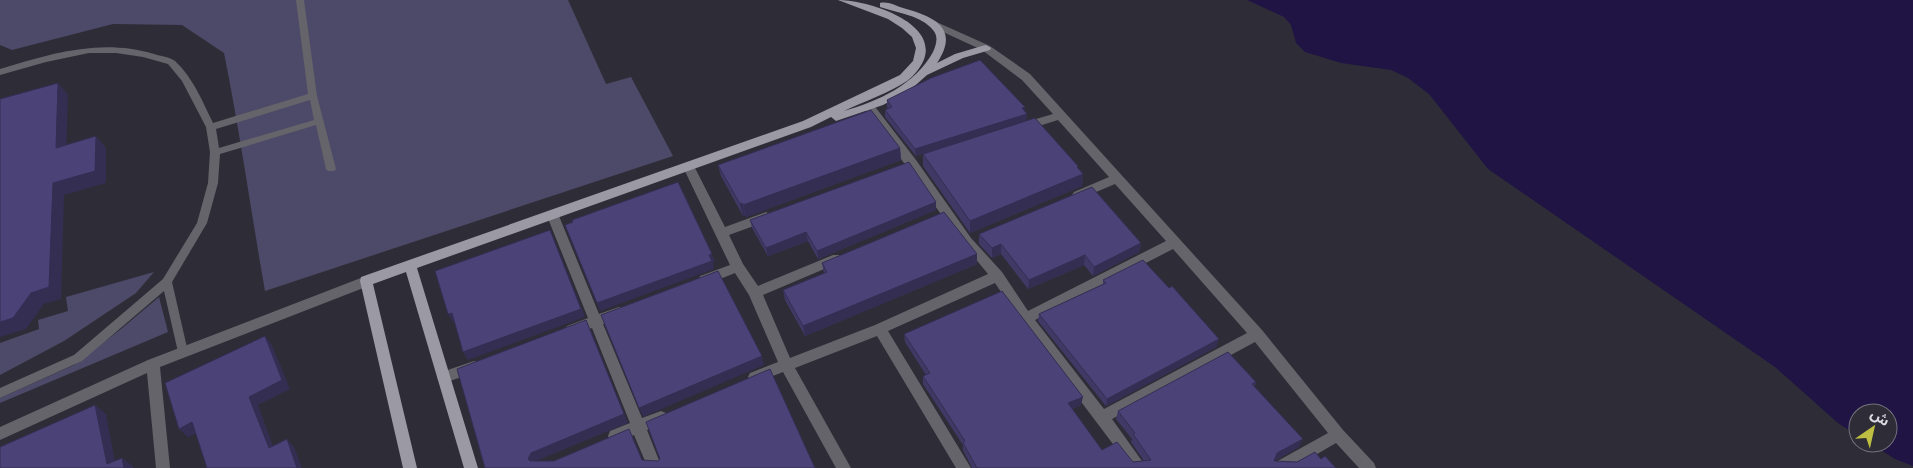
<svg xmlns="http://www.w3.org/2000/svg" width="1913" height="468" viewBox="0 0 1913 468" font-family="'Fira Sans Condensed','Noto Sans Arabic',sans-serif">
	<rect width="100%" height="100%" fill="#2e2d37"/>
	<!-- green -->
	<g fill="#4d4968">
		<path d="M0,0H568L606,84L631,77L673,156L265,291C251,212 240,132 224,53L182,25L113,24L12,50L0,45Z"/>
		<polygon points="154,272 136,293 64,341 0,375 0,343 39,329 38,320 68,311 66,297"/>
		<polygon points="159,297 168,332 0,403 0,398 74,365 121,329"/>
	</g>
	<!-- water -->
	<polygon fill="#201445" points="1247,0 1913,0 1913,466 1895,459 1870,443 1888,443 1888,413 1858,413 1858,436 1838,423 1775,367 1488,169 1429,94 1408,78 1391,70 1341,63 1305,52 1296,43 1291,25 1284,17"/>
	<g fill="none" stroke-linecap="round" stroke-linejoin="round">
		<!-- service -->
		<path fill="#65646a" fill-rule="evenodd" d="M296,0H304L317,96L336,169L334,171H328L326,169L316,125L220,154L218,183L207,223L172,282L188,352L187,355L183,357L179,355L178,352L164,291L82,361L0,398V388L74,355L163,279L197,223L208,183L210,152L206,127L182,81L168,64L143,57L116,53H89L46,62L0,75V69C51,54 100,38 154,54C160,56 170,57 175,61C193,77 203,103 213,123L308,94ZM310,100L314,120L219,148L216,129Z"/>
		<!-- minor -->
		<g fill="#65646a" fill-rule="evenodd">
			<path d="M932,20L990,46L1030,74L1262,330L1343,430L1374,463L1376,468H1359L1336,443L1293,468H1272L1274,463L1328,433L1255,342L1112,419L1147,468H1131L1021,322L995,283L888,331L971,468H956L877,336L795,368L851,468H836L783,372L755,383L750,381L748,377L750,373L778,362L749,295L735,273L705,285L700,284L699,280L700,276L730,265L683,167L685,164H693L725,227L766,212L770,214L772,217L770,220L729,235L743,264L758,286L833,255H843L844,258L843,261L763,295L790,358L875,325L988,274C944,222 906,164 865,110L863,107L865,104H873L916,160L971,238L1002,272L1028,311L1166,241L1115,184L1082,198H1074L1072,195L1074,192L1109,177L1058,120L1023,131L1019,130L1017,127L1019,124L1053,114L1022,80L982,50L928,25L927,23ZM1173,249L1247,333L1104,409L1035,320Z"/>
			<polygon points="553,211 557,213 559,216 599,314 619,307 624,308 626,312 624,316 603,324 642,418 661,411 666,413 668,417 666,421 647,430 662,468 648,468 634,435 615,442 610,441 608,436 610,431 630,423 592,328 572,335 567,334 565,330 567,326 588,318 547,216 549,213"/>
			<polygon points="366,276 371,277 372,281 371,285 160,367 170,468 156,468 147,373 0,440 0,427 148,360"/>
			<polygon points="474,361 479,363 481,367 479,371 444,383 439,381 437,377 439,373"/>
		</g>
		<!-- primary -->
		<path fill="#9a99a4" fill-rule="evenodd" d="M838,0C865,0 934,20 925,56C923,65 914,76 907,81C891,92 863,102 844,111C878,101 915,85 933,52C936,45 939,37 933,30C921,15 897,13 880,7V3C888,1 896,6 903,8C935,17 960,28 937,63L955,54L982,46L986,45L991,48L990,50L963,58L927,75L909,91L883,105L836,121L831,117L811,127L417,268L478,468H464L406,272L373,284L417,468H403L360,281L361,277L803,121L900,75L913,61L916,48L912,37L902,28L888,19Z"/>
	</g>
	<!-- wall -->
	<g fill="#403966">
		<polygon points="887,100 1025,111 1027,114 1026,120 916,156 885,117 885,110 888,108 887,107"/>
		<polygon points="900,148 901,160 746,217 745,215 743,216 721,176 718,165"/>
		<polygon points="923,154 1078,168 1083,174 1082,186 970,233 923,166"/>
		<polygon points="936,210 818,259 808,241 768,256 752,228 750,220"/>
		<polygon points="979,234 1141,243 1139,252 1093,276 1084,265 1028,289 1001,254 992,258 979,244"/>
		<polygon points="822,263 977,264 805,336 785,300 783,290 824,274"/>
		<polygon points="1103,280 1219,339 1216,347 1106,406 1038,321 1039,314 1103,284"/>
		<polygon points="904,334 1081,405 1072,409 1102,450 1133,462 1144,461 1131,442 1132,439 1116,419 1118,411 1256,382 1254,387 1299,447 1274,461 1297,462 1321,459 1336,468 972,468 963,450 963,445 923,384 923,376 926,375 905,342"/>
	</g>
	<!-- shaded-wall -->
	<g fill="#342e53">
		<polygon points="58,83 68,95 66,160 56,148"/>
		<polygon points="1025,107 1024,114 1027,114 1026,120 916,156 915,149"/>
		<polygon points="96,136 106,148 106,183 64,195 61,299 44,304 26,329 0,337 0,322 53,183"/>
		<polygon points="900,148 901,160 746,217 743,205"/>
		<polygon points="1078,166 1077,177 1083,174 1082,186 970,233 970,221"/>
		<polygon points="936,202 936,210 818,259 817,251"/>
		<polygon points="742,203 745,215 743,216 740,204"/>
		<polygon points="550,230 585,317 468,360 463,352"/>
		<polygon points="806,232 808,241 768,256 766,248"/>
		<polygon points="1141,243 1139,252 1093,276 1094,267"/>
		<polygon points="1001,244 1001,254 992,258 992,248"/>
		<polygon points="712,254 715,262 713,263 714,269 600,311 597,303"/>
		<polygon points="977,254 977,264 805,336 803,326"/>
		<polygon points="1085,255 1084,265 1028,289 1029,280"/>
		<polygon points="452,313 457,321 453,322 448,314"/>
		<polygon points="586,320 628,423 536,461 533,467 528,459"/>
		<polygon points="265,336 272,345 290,389 258,405 277,457 269,448 249,397"/>
		<polygon points="1219,339 1216,347 1106,406 1107,399"/>
		<polygon points="762,356 764,365 643,417 639,408"/>
		<polygon points="1083,397 1081,405 1067,411 1068,403"/>
		<polygon points="95,405 106,414 116,468 107,464"/>
		<polygon points="192,422 201,431 188,437 179,429"/>
		<polygon points="287,439 294,447 302,468 297,468"/>
		<polygon points="1303,439 1299,447 1273,461 1277,453"/>
		<polygon points="122,458 133,466 133,468 124,468"/>
	</g>
	<!-- building -->
	<g fill="#4b4277" stroke="#342e53">
		<polygon points="980,60 1025,107 1022,108 1027,114 915,149 885,110 892,107 887,100 931,78"/>
		<polygon points="58,83 56,148 96,136 95,171 53,183 49,287 31,293 13,318 0,322 0,99"/>
		<polygon points="871,110 900,148 743,205 742,203 740,204 718,165"/>
		<polygon points="1035,118 1078,166 1077,167 1083,174 970,221 923,154"/>
		<polygon points="909,162 936,202 817,251 806,232 766,248 750,220"/>
		<polygon points="678,182 712,254 709,255 712,261 597,303 565,225 573,222 572,220"/>
		<polygon points="1092,187 1141,243 1094,267 1085,255 1029,280 1001,244 992,248 979,234"/>
		<polygon points="944,212 977,254 803,326 783,290 827,272 822,263"/>
		<polygon points="550,230 581,309 463,352 452,313 448,314 435,271"/>
		<polygon points="1143,260 1169,288 1172,286 1219,339 1107,399 1039,314 1106,283 1103,280"/>
		<polygon points="718,271 762,356 639,408 601,315"/>
		<polygon points="1002,291 1083,397 1068,403 1102,450 1117,442 1133,462 1151,460 1133,434 1135,433 1118,411 1228,352 1256,382 1252,384 1303,439 1277,453 1274,461 1297,462 1315,452 1321,459 1325,456 1336,468 977,468 963,443 965,441 923,376 930,373 904,334"/>
		<polygon points="586,320 624,414 531,453 528,459 530,461 554,461 629,429 642,460 658,461 660,459 646,422 770,369 815,468 485,468 457,369"/>
		<polygon points="265,336 282,380 249,397 269,448 287,439 297,468 207,468 192,422 179,429 165,383"/>
		<polygon points="95,405 107,464 122,458 124,468 0,468 0,447"/>
	</g>
	<!-- north arrow -->
	<g transform="translate(1873 428) rotate(34)"><circle r="24" fill="#2e2d37" stroke="#74737b"/>
	<path d="M0-4L9 19L0 12L-9 19Z" fill="#bebf42"/>
	<text y="-8" font-size="14" font-weight="bold" text-anchor="middle" fill="#dcdbe2">ش</text>
	</g>
</svg>
